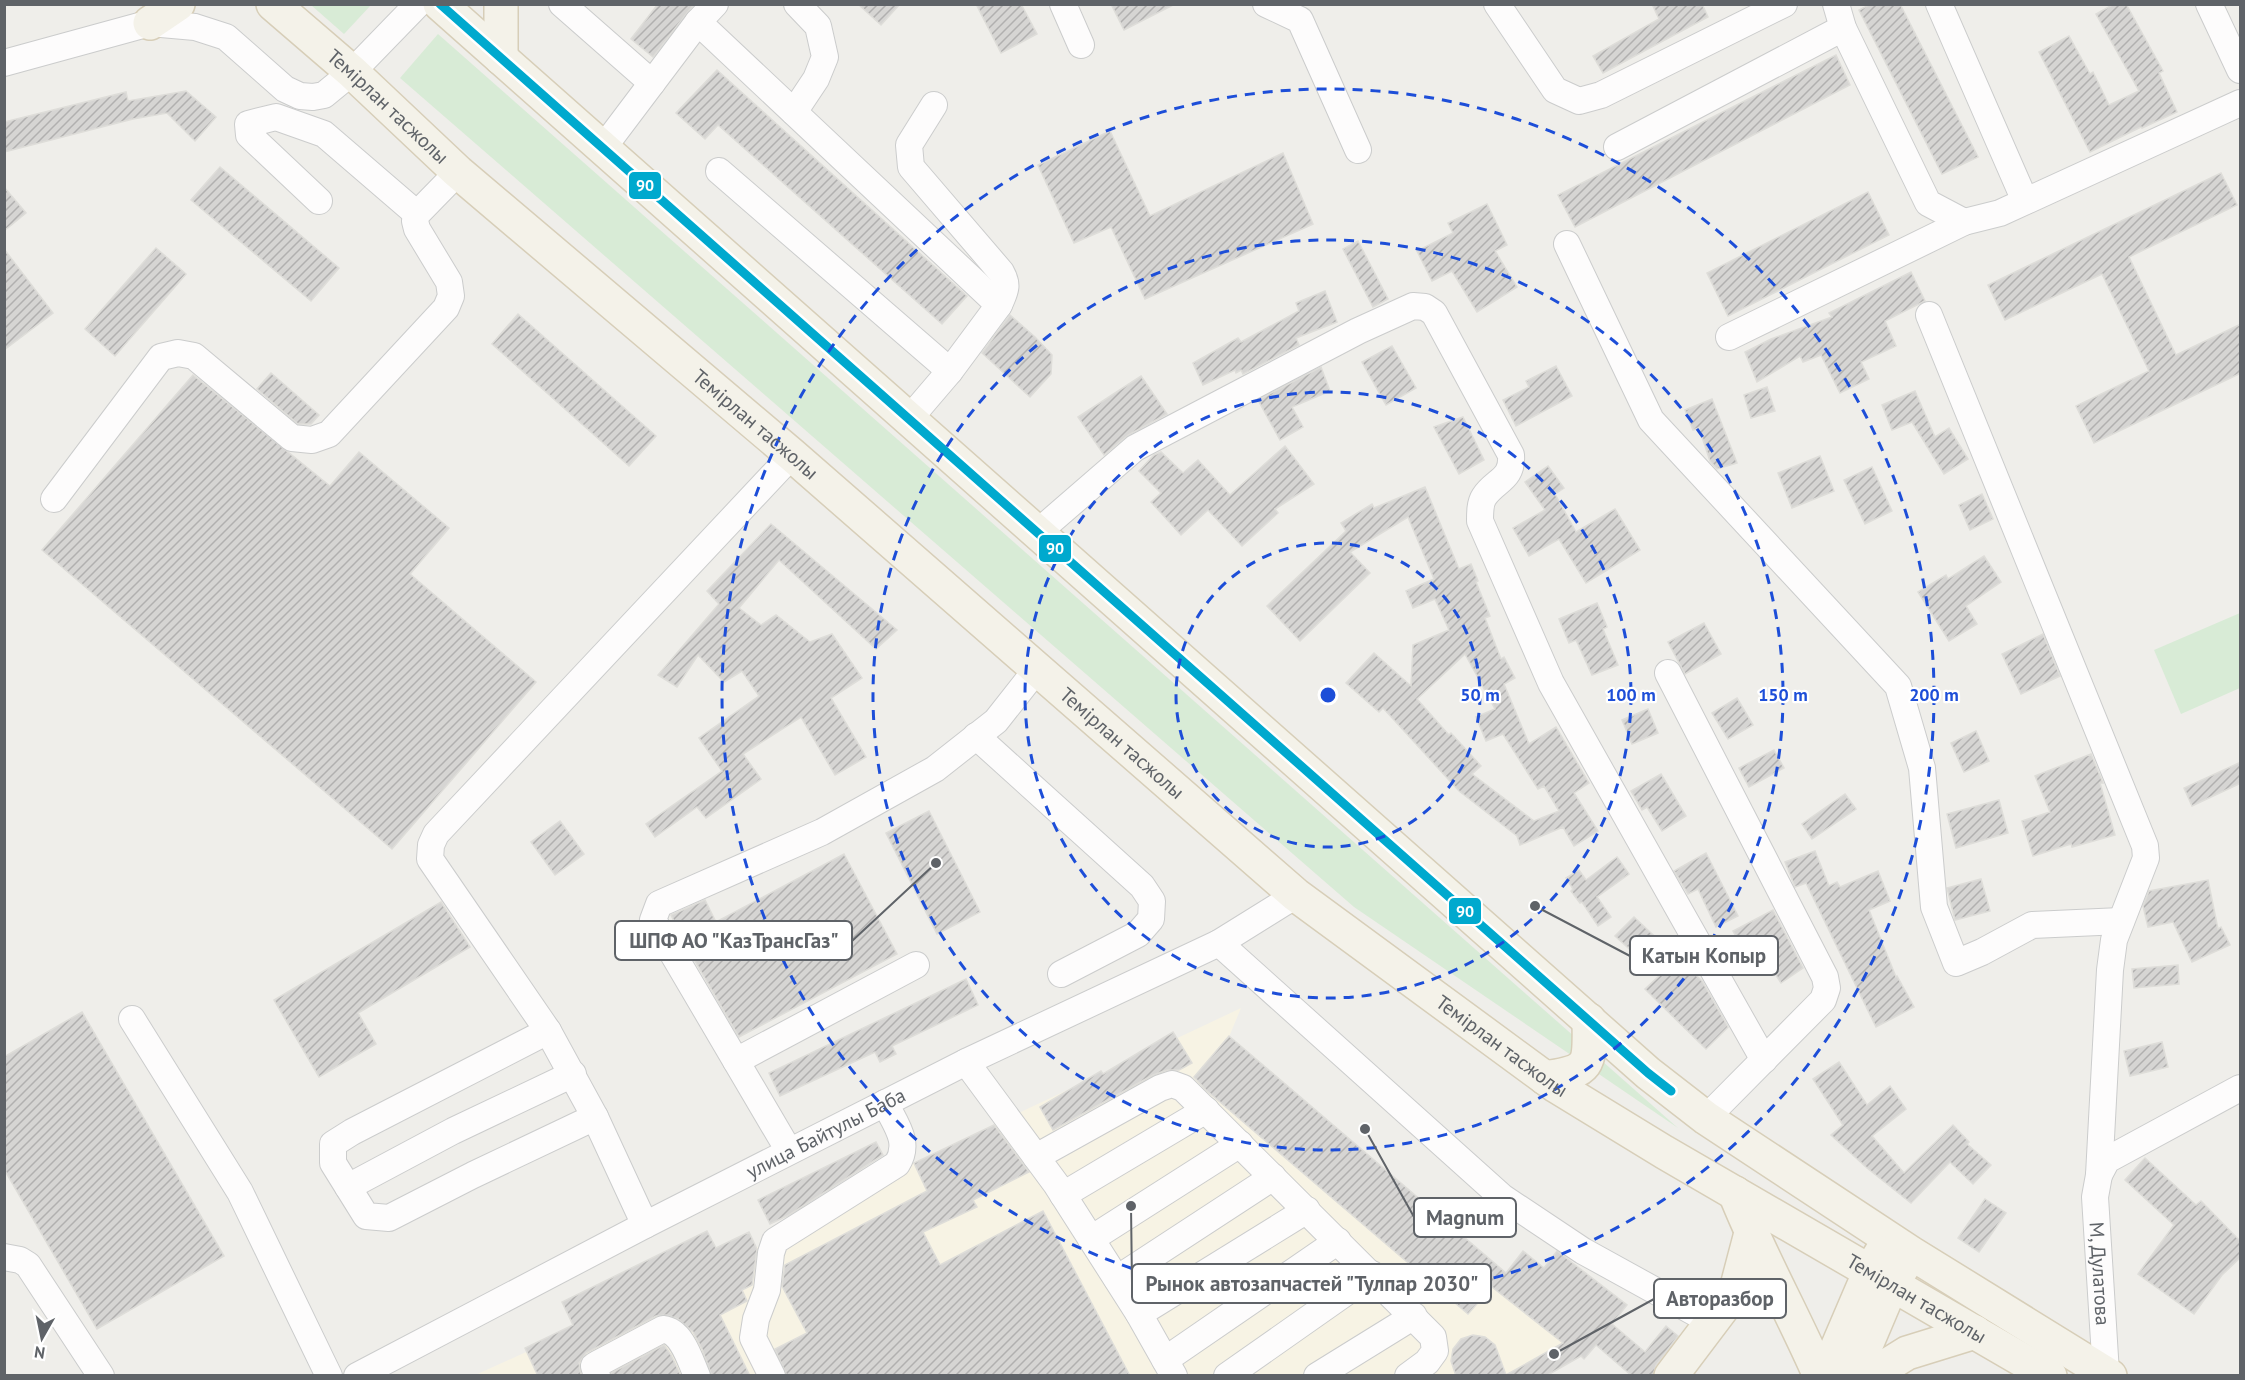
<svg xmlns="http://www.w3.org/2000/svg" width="2245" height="1380" viewBox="0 0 2245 1380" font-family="'PT Sans',sans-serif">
	<defs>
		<pattern id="building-hatch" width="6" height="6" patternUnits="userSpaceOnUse" patternTransform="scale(1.5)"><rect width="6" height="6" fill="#d6d5d3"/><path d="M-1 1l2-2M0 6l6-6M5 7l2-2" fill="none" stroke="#b1b0af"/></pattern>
	</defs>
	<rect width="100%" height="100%" fill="#efeeea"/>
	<!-- commercial -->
	<polygon fill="#f7f3e4" points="1241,1008 1229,1037 1505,1272 1616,1328 1536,1376 473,1376 756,1248 913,1163"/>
	<!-- green -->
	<g fill="#d8ebd6">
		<polygon points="311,5 371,5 344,34"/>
		<polygon points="438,34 1678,1128 1354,907 400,78"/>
		<polygon points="2240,613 2240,688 2181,714 2154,650"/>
	</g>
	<!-- building -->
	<g fill="url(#building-hatch)" stroke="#deddd9" stroke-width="1.5" fill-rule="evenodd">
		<polygon points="658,4 694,4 653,57 631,39"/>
		<polygon points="858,4 900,4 881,25"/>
		<polygon points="976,4 1021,4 1037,34 1001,53"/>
		<polygon points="1111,4 1175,4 1124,30"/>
		<polygon points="1652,4 1702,4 1708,17 1603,73 1593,56 1659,19"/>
		<polygon points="1871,4 1900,4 1978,157 1942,174 1859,10"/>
		<polygon points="2114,4 2126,4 2163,71 2159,73 2177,112 2142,128 2141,127 2090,152 2039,52 2069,36 2090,74 2093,72 2109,105 2139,91 2096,14"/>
		<polygon points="1836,55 1850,85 1575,227 1558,195"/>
		<polygon points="717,70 967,296 942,324 718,125 705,139 676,113"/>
		<polygon points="186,91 216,117 195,141 167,113 133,119 4,152 4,122 126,92 128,101"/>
		<polygon points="1110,131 1150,216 1283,153 1313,224 1145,299 1111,227 1074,243 1038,165"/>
		<polygon points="220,167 339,268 311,301 191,200"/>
		<polygon points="2221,173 2237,205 2129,257 2176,355 2241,324 2241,373 2094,443 2076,406 2149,371 2102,274 2005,320 1988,285"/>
		<polygon points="4,187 26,213 4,231"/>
		<polygon points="1868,192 1889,235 1728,316 1707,273"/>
		<polygon points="1487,204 1507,245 1495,251 1517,287 1477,312 1452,271 1432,281 1417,251 1453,233 1448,223"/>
		<polygon points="1358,241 1388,299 1373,307 1343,249"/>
		<polygon points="156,248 186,274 115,356 85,329"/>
		<polygon points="4,249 53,313 4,350"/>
		<polygon points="1911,272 1925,301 1885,321 1896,346 1861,362 1869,379 1840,393 1821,355 1803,362 1800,356 1757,382 1745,352 1771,339 1832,317 1829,313"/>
		<polygon points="1325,291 1337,322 1296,338 1299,345 1243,374 1241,370 1236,373 1235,370 1203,385 1193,363 1238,338 1241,342 1299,311 1296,303"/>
		<polygon points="518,314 656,436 629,466 492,344"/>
		<polygon points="1010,315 1035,337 1052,355 1051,374 1030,397 982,353"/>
		<polygon points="1392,346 1416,388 1386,405 1362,362"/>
		<polygon points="1556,366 1572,396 1516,426 1503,400 1529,387 1526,381"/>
		<polygon points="1321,367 1330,391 1292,407 1303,427 1280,440 1258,400"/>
		<polygon points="271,373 319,415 311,424 298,424 257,389"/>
		<polygon points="193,375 330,486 359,452 449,528 410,574 536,682 392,849 42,550"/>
		<polygon points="1141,376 1167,414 1128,435 1104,455 1078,417"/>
		<polygon points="1767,387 1775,411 1751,418 1744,395"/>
		<polygon points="1915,391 1935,437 1949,428 1968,459 1944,474 1912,422 1892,430 1882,405"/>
		<polygon points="1712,399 1737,463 1717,469 1710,461 1699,428 1693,430 1685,410"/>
		<polygon points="1463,417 1484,460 1459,474 1434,427"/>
		<polygon points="1285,446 1314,484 1275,509 1278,513 1242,546 1208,510 1181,535 1151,502 1161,493 1139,471 1154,455 1161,452 1183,473 1198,460 1230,495"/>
		<polygon points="1820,456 1834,491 1792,508 1778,473"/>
		<polygon points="1548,466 1564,488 1555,494 1576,532 1615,509 1640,550 1586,583 1559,539 1529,556 1513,528 1545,510 1525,482"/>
		<polygon points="1872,467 1892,511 1865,524 1844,480"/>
		<path d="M1425,487L1459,569L1471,564L1478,581L1476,582L1490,616L1485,618L1501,659L1504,657L1515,678L1504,684L1529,744L1556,727L1589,783L1574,793L1598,831L1574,846L1563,827L1520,845L1517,836L1459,791L1383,708L1379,712L1346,683L1374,653L1411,686L1413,645L1449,630L1435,599L1413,608L1406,591L1434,579L1408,517L1350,552L1370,573L1300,641L1267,606L1346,531L1341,523L1372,504L1374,508ZM1465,654L1495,709L1476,717L1486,741L1503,734L1538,789L1544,786L1559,811L1534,821L1472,774L1481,766L1451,733L1449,735L1417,699Z"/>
		<polygon points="1982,494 1993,519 1970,530 1959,505"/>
		<polygon points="771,524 897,630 876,649 779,560 739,608 761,625 776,615 810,642 832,634 862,678 831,698 866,757 835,775 801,717 743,754 761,779 706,818 697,807 655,837 646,824 722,771 699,738 759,696 742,671 724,682 698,655 677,687 658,675 719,604 707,591"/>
		<polygon points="1984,556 2001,582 1966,606 1977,624 1949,641 1918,592 1946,575 1948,579"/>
		<polygon points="1597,603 1607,627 1603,629 1618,665 1592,675 1576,640 1569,643 1559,619"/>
		<polygon points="1704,623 1721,654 1685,674 1668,642"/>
		<polygon points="2043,634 2060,676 2021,694 2002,654"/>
		<polygon points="1737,698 1753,725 1728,739 1712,713"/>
		<polygon points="1648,709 1658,733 1632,744 1622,720"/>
		<polygon points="1976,731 1989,761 1964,772 1951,743"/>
		<polygon points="1774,750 1784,768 1749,787 1739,768"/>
		<polygon points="2091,754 2103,783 2100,783 2115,835 2072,847 2071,844 2033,856 2022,821 2050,812 2035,776"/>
		<polygon points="2241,762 2241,783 2192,806 2184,788"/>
		<polygon points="1661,774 1686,816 1662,831 1647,807 1642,810 1631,791"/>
		<polygon points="1845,794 1856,809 1812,839 1802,824"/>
		<polygon points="1999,800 2008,833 1956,848 1947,814"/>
		<polygon points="929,811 980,912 937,934 886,833"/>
		<polygon points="560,821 584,854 555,875 531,842"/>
		<polygon points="1815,851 1829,886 1837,882 1840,887 1878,871 1890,901 1869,910 1896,977 1897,976 1914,1007 1876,1027 1806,883 1795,887 1785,862"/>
		<polygon points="1706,853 1738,916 1716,927 1698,889 1688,894 1674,871"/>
		<polygon points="844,854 897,954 739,1037 685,944 671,915 705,900 716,922"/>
		<polygon points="1617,857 1629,874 1597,897 1611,917 1598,926 1582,902 1580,903 1571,891 1573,889 1566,878 1579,870 1586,880"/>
		<polygon points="1981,879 1990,911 1955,920 1947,888"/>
		<polygon points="2208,880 2218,929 2221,927 2230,945 2192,962 2173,922 2148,927 2143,906 2149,891"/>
		<polygon points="441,902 470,947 358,1013 376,1044 319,1077 274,1000"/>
		<polygon points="1773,910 1803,968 1781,983 1760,951 1747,957 1733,931"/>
		<polygon points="1634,917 1702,981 1728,1027 1706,1049 1645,989 1659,976 1615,936"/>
		<polygon points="2178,965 2179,984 2134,988 2132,969"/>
		<polygon points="966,979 978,1005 892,1046 896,1054 880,1062 875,1052 780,1096 769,1073"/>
		<polygon points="82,1012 224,1256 97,1329 4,1169 4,1057"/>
		<polygon points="1173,1032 1192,1063 1179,1070 1167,1070 1153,1075 1053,1130 1040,1107 1101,1071 1103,1074"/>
		<polygon points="1229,1036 1506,1273 1523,1251 1544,1268 1557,1251 1627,1305 1612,1324 1645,1352 1666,1326 1678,1336 1656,1365 1653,1376 1632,1376 1596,1345 1584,1359 1581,1356 1546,1376 1456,1376 1451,1361 1453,1349 1461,1339 1473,1335 1485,1337 1495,1345 1506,1375 1563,1343 1492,1287 1468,1314 1206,1090 1194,1077"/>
		<polygon points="2162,1042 2168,1067 2130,1076 2124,1051"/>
		<polygon points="1839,1062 1867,1105 1890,1086 1906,1109 1872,1136 1904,1173 1953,1125 1969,1142 1967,1144 1991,1165 1973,1184 1950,1162 1911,1203 1867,1168 1831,1135 1843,1125 1813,1079"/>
		<polygon points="994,1125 1029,1172 973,1200 977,1207 923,1232 940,1265 1043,1211 1130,1376 787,1376 775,1349 807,1333 782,1286 785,1265 927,1191 914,1163"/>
		<polygon points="876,1142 883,1155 789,1215 770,1224 758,1200"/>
		<polygon points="2145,1158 2196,1205 2201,1201 2241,1242 2241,1257 2222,1275 2194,1314 2138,1274 2174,1225 2125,1180"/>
		<polygon points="1985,1199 2006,1213 1979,1252 1958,1238"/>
		<polygon points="707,1231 716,1248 749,1232 757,1249 752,1285 742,1290 747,1301 720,1315 750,1376 712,1376 702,1349 693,1332 678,1319 666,1315 656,1316 586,1353 579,1363 581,1376 538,1376 525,1348 573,1325 562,1302"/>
		<polygon points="664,1345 671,1355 681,1376 612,1376 611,1373"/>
	</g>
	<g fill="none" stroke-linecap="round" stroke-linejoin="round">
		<defs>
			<g id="minor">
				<polyline points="562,4 652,83"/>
				<polyline points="1063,4 1081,45"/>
				<polyline points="1266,4 1300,20 1358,150"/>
				<polyline points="1497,4 1555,90 1579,101 1601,95 1784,4"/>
				<polyline points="1836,4 1843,28 1928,203 1964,222 2000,213 2240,103"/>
				<polyline points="1939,4 2025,201"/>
				<polyline points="2209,4 2240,70"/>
				<polyline points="698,22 715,4"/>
				<polyline points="4,63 150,23 195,27 226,37 285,89 300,96 313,97 324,95 352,72 418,4"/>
				<path d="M934,105L909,145L911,167L1001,272C1009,286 1005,291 999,305"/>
				<polyline points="794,112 816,79 825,57 818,26 797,4"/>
				<polyline points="1617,147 1843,28"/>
				<polyline points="603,148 698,22 999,305 950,371 909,419"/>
				<polyline points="719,171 950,371"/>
				<polyline points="319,201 249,135 248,124 276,117 324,134 417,214"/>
				<polyline points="1567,244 1651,420 1898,686 1922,768 1934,907 1956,963 1982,952 2032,925 2121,921"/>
				<path id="s1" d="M1929,315L2145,846L2146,858L2114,940L2110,970L2099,1175L2095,1197L2106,1373"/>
				<polyline points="1729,337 1964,222"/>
				<polyline points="54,499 161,357 178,353 194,356 292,438 312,440 329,434 446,308 451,296 449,282 417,229 415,221 417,214 458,172"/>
				<path d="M1037,533L1135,448L1358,331L1413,306L1425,307L1434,313L1511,455C1513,480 1495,480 1484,497C1480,503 1480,513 1480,521L1551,683L1764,1060"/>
				<polyline points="1668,673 1825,977 1827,988 1823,1000 1706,1118"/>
				<polyline points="976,736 1142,886 1152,901 1151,919 1138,934 1061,974"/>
				<polyline points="1219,943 1502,1197 1583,1251 1712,1322"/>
				<polyline points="132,1019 240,1192 329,1376"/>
				<polyline points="548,1031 352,1132 333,1144 333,1163 366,1216 389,1218 473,1175 595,1117"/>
				<polyline points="736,1061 916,965"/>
				<polyline points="966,1062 1056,1184 1139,1314 1174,1376"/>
				<polyline points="789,1151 653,920 659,904 822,832 935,769 996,721 1037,669"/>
				<polyline points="1036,1157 1160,1088 1172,1084 1183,1088 1433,1337 1435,1351 1427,1362 1408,1376"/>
				<polyline points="2099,1175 2107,1160 2240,1088"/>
				<polyline points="348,1187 453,1131 573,1074"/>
				<polyline points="1063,1195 1206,1110"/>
				<polyline points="645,1225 595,1117 548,1031 430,859 431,845 436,834 792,455"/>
				<polyline points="1091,1239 1240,1144"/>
				<polyline points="4,1257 20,1260 28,1265 101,1376"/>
				<polyline points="1117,1279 1273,1177"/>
				<polyline points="1139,1314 1307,1210"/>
				<polyline points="1165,1360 1338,1241"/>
				<path id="s2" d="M357,1376L645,1225L966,1062L1219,943L1296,895"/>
				<path d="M597,1376L594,1366L599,1363L663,1329C682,1331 690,1360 697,1376"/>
				<path d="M772,1376L753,1338L756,1319L767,1290L771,1253L775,1241L897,1164C911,1142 895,1124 885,1103"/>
				<polyline points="1227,1376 1372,1274"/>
				<polyline points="1317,1376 1414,1316"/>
			</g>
			<g id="major">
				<path id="s3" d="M273,4L352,72L458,172L792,455L1296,895L1556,1086L1664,1152L2050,1376"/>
				<polyline points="440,4 1648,1073 1706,1118 1911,1253 2110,1376"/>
				<polyline points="501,4 501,58"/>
				<polyline points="150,23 178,4"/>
				<path d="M1545,1078C1591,1071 1590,1066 1589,1020"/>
				<path d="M1735,1193C1760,1256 1793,1314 1820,1376"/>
				<polyline points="1671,1376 1736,1290 1751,1233"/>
				<polyline points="1825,1376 1870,1271 1881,1253"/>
				<polyline points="1853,1376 1892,1284 1904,1265"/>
				<polyline points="1870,1376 1907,1353 1975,1332"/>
			</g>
		</defs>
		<!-- minor casing -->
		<use href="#minor" stroke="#cbcccc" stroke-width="28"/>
		<!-- major casing -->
		<use href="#major" stroke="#d7ceb8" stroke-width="36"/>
		<!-- minor -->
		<use href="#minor" stroke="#fdfcfc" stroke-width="26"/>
		<!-- major -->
		<use href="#major" stroke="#f4f2e9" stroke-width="33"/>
		<defs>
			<polyline id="bus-1" points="440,4 1648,1073 1671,1091"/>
		</defs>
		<!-- bus-1 casing -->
		<use href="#bus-1" stroke="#fff" stroke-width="14"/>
		<!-- bus-1 -->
		<use href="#bus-1" stroke="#00a9ce" stroke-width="9"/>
	</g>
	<!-- distance rings -->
	<g fill="none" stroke="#1d4ed8" stroke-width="3" stroke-dasharray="10 8">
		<circle cx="1328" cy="695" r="152"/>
		<circle cx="1328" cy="695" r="303"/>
		<circle cx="1328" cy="695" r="455"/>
		<circle cx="1328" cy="695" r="606"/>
	</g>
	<g text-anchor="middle" stroke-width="4.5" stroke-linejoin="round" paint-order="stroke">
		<!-- street labels -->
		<g font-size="20" fill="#5f6368" stroke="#fff">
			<text dy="7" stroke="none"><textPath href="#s3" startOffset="154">Темірлан тасжолы</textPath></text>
			<text dy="7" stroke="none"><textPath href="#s3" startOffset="640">Темірлан тасжолы</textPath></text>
			<text dy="7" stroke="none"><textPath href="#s3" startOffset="1126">Темірлан тасжолы</textPath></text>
			<text dy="7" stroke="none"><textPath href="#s3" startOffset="1612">Темірлан тасжолы</textPath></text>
			<text dy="7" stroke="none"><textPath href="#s2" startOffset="528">улица Байтулы Баба</textPath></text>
			<text dy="7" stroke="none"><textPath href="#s1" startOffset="1008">М, Дулатова</textPath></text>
			<text dy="7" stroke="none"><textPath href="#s3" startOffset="2098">Темірлан тасжолы</textPath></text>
		</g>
	</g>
	<circle cx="1328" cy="695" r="9" fill="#1d4ed8" stroke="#fff" stroke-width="3"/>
	<g font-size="18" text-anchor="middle" font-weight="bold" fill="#1d4ed8" stroke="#fff" stroke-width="4.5" stroke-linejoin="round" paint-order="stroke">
		<text x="1480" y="701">50 m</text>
		<text x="1631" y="701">100 m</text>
		<text x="1783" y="701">150 m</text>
		<text x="1934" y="701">200 m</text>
	</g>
	<!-- callouts -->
	<path fill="none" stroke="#5f6368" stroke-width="2" d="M936 863L852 941M1535 906L1630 956M1365 1129L1414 1217M1131 1206L1132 1283M1554 1354L1654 1299"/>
	<g fill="#5f6368" stroke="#fff" stroke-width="2">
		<circle cx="936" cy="863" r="6"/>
		<circle cx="1535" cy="906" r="6"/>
		<circle cx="1365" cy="1129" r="6"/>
		<circle cx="1131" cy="1206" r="6"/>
		<circle cx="1554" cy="1354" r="6"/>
	</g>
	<g fill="#fff" stroke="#5f6368" stroke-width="2">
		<rect x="615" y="921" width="237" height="39" rx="6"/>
		<rect x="1630" y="936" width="148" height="39" rx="6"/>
		<rect x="1414" y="1198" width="102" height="39" rx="6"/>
		<rect x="1132" y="1264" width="359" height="39" rx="6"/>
		<rect x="1654" y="1279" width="132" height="39" rx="6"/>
	</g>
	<g font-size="21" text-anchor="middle" font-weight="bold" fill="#5f6368">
		<text x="734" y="948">ШПФ АО "КазТрансГаз"</text>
		<text x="1704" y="963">Катын Копыр</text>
		<text x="1465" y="1225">Magnum</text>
		<text x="1312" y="1291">Рынок автозапчастей "Тулпар 2030"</text>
		<text x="1720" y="1306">Авторазбор</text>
	</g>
	<g stroke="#fff" stroke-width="2">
		<rect x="628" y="171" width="34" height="29" rx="6" fill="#00a9ce"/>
		<rect x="1038" y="534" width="34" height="29" rx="6" fill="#00a9ce"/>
		<rect x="1448" y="897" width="34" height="28" rx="6" fill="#00a9ce"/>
	</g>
	<g font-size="16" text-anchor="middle" font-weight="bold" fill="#fff">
		<text x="645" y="191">90</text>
		<text x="1055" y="554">90</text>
		<text x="1465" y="917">90</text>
	</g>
	<!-- border -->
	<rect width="2245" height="1380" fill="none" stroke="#5f6368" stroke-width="12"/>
	<!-- north arrow -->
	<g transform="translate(42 1338) rotate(189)" stroke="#ffffff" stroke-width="4.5" paint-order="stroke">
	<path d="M0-4.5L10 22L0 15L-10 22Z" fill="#5f6368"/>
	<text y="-9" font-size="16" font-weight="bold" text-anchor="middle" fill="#5f6368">N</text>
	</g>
</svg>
